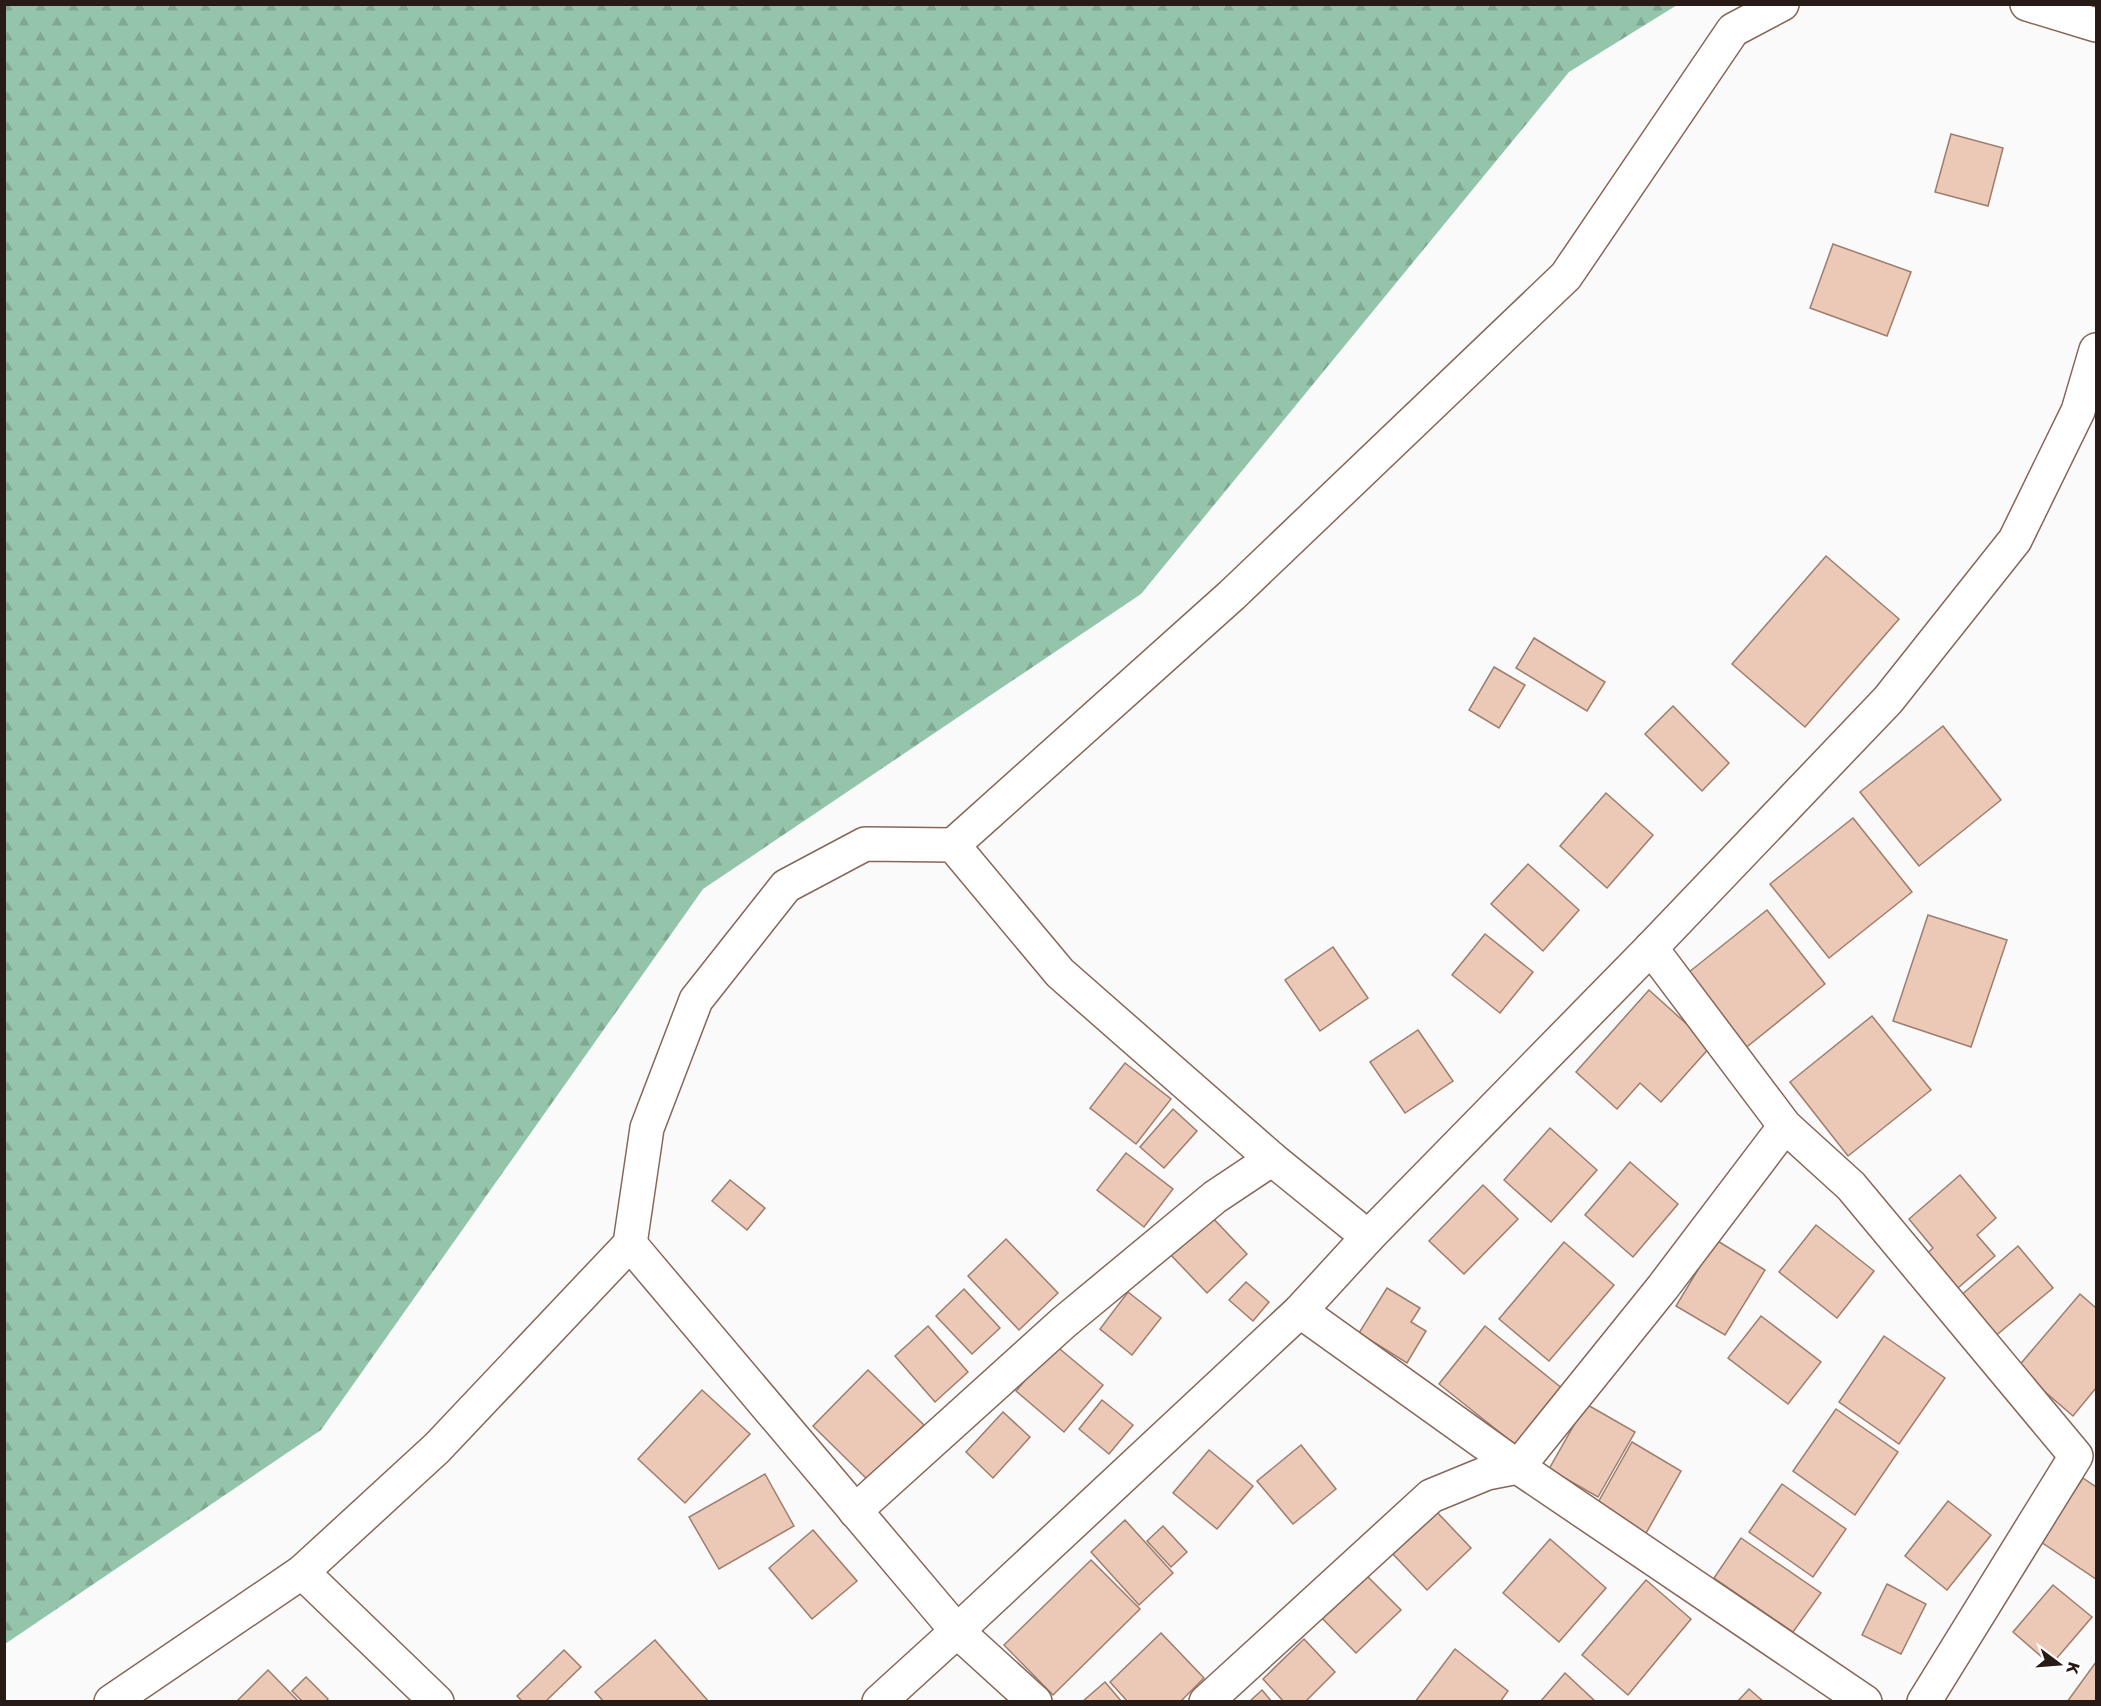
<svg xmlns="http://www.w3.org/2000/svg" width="2101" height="1706" viewBox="0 0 2101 1706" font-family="'Golos Text',sans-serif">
	<defs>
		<pattern id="forest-firs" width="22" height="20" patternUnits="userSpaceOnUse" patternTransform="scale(1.5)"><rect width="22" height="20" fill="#94c4a9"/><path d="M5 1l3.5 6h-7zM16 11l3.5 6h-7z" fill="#80a891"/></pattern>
	</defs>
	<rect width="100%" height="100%" fill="#fafafa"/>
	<!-- forest -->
	<polygon fill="url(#forest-firs)" points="5,4 1677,4 1677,5 1569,72 1141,594 703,889 321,1430 5,1644"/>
	<!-- building -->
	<g fill="#ecc8b7" stroke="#9e7d6d" stroke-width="1.5">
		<polygon points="1951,134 2003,148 1988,206 1935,192"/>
		<polygon points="1833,244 1911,272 1887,336 1810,308"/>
		<polygon points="1826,556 1899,619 1805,727 1732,664"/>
		<polygon points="1534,638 1605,682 1587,711 1516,668"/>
		<polygon points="1494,667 1525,685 1499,728 1469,710"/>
		<polygon points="1673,706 1729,763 1702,791 1645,734"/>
		<polygon points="1943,726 2001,800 1919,866 1860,792"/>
		<polygon points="1606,793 1653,835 1607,888 1560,846"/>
		<polygon points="1853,818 1912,892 1829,958 1770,884"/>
		<polygon points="1528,864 1579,910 1543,951 1491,904"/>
		<polygon points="1767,910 1825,984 1743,1050 1684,976"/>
		<polygon points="1928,915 2007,940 1971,1047 1893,1021"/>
		<polygon points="1485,934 1533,972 1500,1013 1452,975"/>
		<polygon points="1333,947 1368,998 1320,1031 1285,980"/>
		<polygon points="1649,990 1711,1046 1661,1102 1640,1083 1617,1109 1576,1072"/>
		<polygon points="1872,1016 1931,1090 1848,1156 1790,1082"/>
		<polygon points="1418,1030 1453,1081 1405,1113 1370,1062"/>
		<polygon points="1125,1063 1171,1099 1136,1144 1090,1108"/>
		<polygon points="1173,1109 1197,1131 1164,1168 1140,1147"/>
		<polygon points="1550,1128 1597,1170 1551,1222 1504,1180"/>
		<polygon points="1126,1153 1173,1189 1144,1227 1097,1190"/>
		<polygon points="1630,1162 1678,1204 1633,1257 1585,1215"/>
		<polygon points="1960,1175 1996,1218 1977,1235 1995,1256 1952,1293 1922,1258 1933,1248 1909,1219"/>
		<polygon points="730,1180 765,1208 747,1230 712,1201"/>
		<polygon points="1483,1185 1518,1219 1464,1274 1429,1241"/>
		<polygon points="1210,1215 1247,1254 1207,1293 1169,1253"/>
		<polygon points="1816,1225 1874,1271 1837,1318 1779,1272"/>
		<polygon points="1006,1239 1058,1293 1019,1330 968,1276"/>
		<polygon points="1716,1240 1765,1270 1725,1335 1676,1306"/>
		<polygon points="1564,1242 1614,1285 1549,1361 1499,1319"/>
		<polygon points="2018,1246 2053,1288 1993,1338 1959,1297"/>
		<polygon points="1246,1282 1269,1302 1253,1321 1229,1300"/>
		<polygon points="1387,1288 1420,1308 1411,1322 1426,1331 1407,1363 1359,1333"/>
		<polygon points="964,1289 1000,1328 972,1354 936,1316"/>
		<polygon points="1128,1292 1161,1318 1132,1355 1100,1329"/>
		<polygon points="2080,1294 2096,1308 2096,1388 2073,1416 2017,1368"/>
		<polygon points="1761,1316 1821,1362 1788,1404 1728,1358"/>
		<polygon points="928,1326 968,1372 935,1402 895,1356"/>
		<polygon points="1485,1326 1568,1393 1522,1450 1439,1384"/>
		<polygon points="1884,1336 1945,1378 1899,1444 1839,1402"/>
		<polygon points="1055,1345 1103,1385 1064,1432 1016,1391"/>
		<polygon points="868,1370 924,1425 869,1481 813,1426"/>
		<polygon points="702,1390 750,1434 685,1503 638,1459"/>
		<polygon points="1102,1400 1133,1425 1109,1454 1079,1429"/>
		<polygon points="1586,1404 1635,1432 1598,1497 1549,1469"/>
		<polygon points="1836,1409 1898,1452 1855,1515 1793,1471"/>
		<polygon points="1003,1412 1030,1437 993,1478 966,1452"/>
		<polygon points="1632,1442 1681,1471 1645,1535 1596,1506"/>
		<polygon points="1301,1445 1336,1489 1293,1524 1257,1481"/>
		<polygon points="1209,1450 1253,1486 1217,1529 1173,1493"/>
		<polygon points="765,1474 794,1526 719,1569 689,1517"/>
		<polygon points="2083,1478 2096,1487 2096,1579 2041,1542"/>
		<polygon points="1782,1484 1846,1529 1813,1577 1749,1532"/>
		<polygon points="1948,1501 1991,1535 1947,1590 1905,1556"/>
		<polygon points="1434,1509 1471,1548 1427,1590 1390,1551"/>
		<polygon points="1125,1520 1173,1573 1139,1605 1091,1552"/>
		<polygon points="1163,1526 1187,1552 1171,1567 1147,1541"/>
		<polygon points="813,1530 857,1581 812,1619 769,1568"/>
		<polygon points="1741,1538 1821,1593 1793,1632 1714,1578"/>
		<polygon points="1550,1539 1606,1588 1559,1642 1503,1593"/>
		<polygon points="1091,1560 1140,1609 1053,1695 1004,1645"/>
		<polygon points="1363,1572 1401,1610 1356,1653 1319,1615"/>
		<polygon points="1646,1580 1691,1619 1628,1695 1582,1655"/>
		<polygon points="1887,1584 1926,1604 1901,1654 1862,1635"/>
		<polygon points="2053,1585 2092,1617 2051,1665 2013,1632"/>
		<polygon points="1161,1633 1204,1678 1180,1702 1128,1702 1110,1682"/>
		<polygon points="1304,1639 1335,1672 1305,1702 1284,1702 1263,1679"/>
		<polygon points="655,1640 709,1702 604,1702 595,1692"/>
		<polygon points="1455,1649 1508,1691 1500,1702 1415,1702"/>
		<polygon points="564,1650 581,1667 545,1702 523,1702 517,1696"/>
		<polygon points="2096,1662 2096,1702 2067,1702"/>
		<polygon points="268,1670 299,1702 236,1702"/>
		<polygon points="1565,1673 1596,1702 1540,1702"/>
		<polygon points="306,1677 328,1699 325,1702 303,1702 292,1691"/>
		<polygon points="1105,1682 1122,1702 1082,1702"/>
		<polygon points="1749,1689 1764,1702 1737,1702"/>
		<polygon points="1262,1690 1272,1702 1249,1702"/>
	</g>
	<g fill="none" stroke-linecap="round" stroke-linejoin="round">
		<defs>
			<g id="street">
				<polyline points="2027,4 2096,25"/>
				<polyline points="953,845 1232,595 1566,276 1733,30 1782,4"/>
				<polyline points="1651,948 1785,1126 1851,1186 2076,1456 1924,1702"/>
				<polyline points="630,1244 957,1631 1035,1702"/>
				<polyline points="1300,1311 1518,1467 1865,1702"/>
				<polyline points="855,1511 1063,1323 1215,1197 1272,1159"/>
				<polyline points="302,1572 437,1702"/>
				<polyline points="111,1702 302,1572 437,1448 630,1244 647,1128 696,1000 786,886 865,844 953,845 1060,973 1272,1159 1368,1237"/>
				<polyline points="879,1702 957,1631 1300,1311 1368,1237 1651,948 1888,700 2015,540 2078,411 2096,350"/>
				<polyline points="1206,1702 1431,1496 1487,1473 1518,1467 1663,1287 1785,1126"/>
			</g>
		</defs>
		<!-- street casing -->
		<use href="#street" stroke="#876758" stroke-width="36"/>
		<!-- street -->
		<use href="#street" stroke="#fff" stroke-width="33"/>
	</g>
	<!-- border -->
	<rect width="2101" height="1706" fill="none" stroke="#281b15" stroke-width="12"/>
	<!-- north arrow -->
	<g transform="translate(2059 1664) rotate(106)" stroke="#ffffff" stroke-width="4.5" paint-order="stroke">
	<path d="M0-4.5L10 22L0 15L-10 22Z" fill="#281b15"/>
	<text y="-9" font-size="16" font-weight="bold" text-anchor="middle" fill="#281b15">K</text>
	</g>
</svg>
